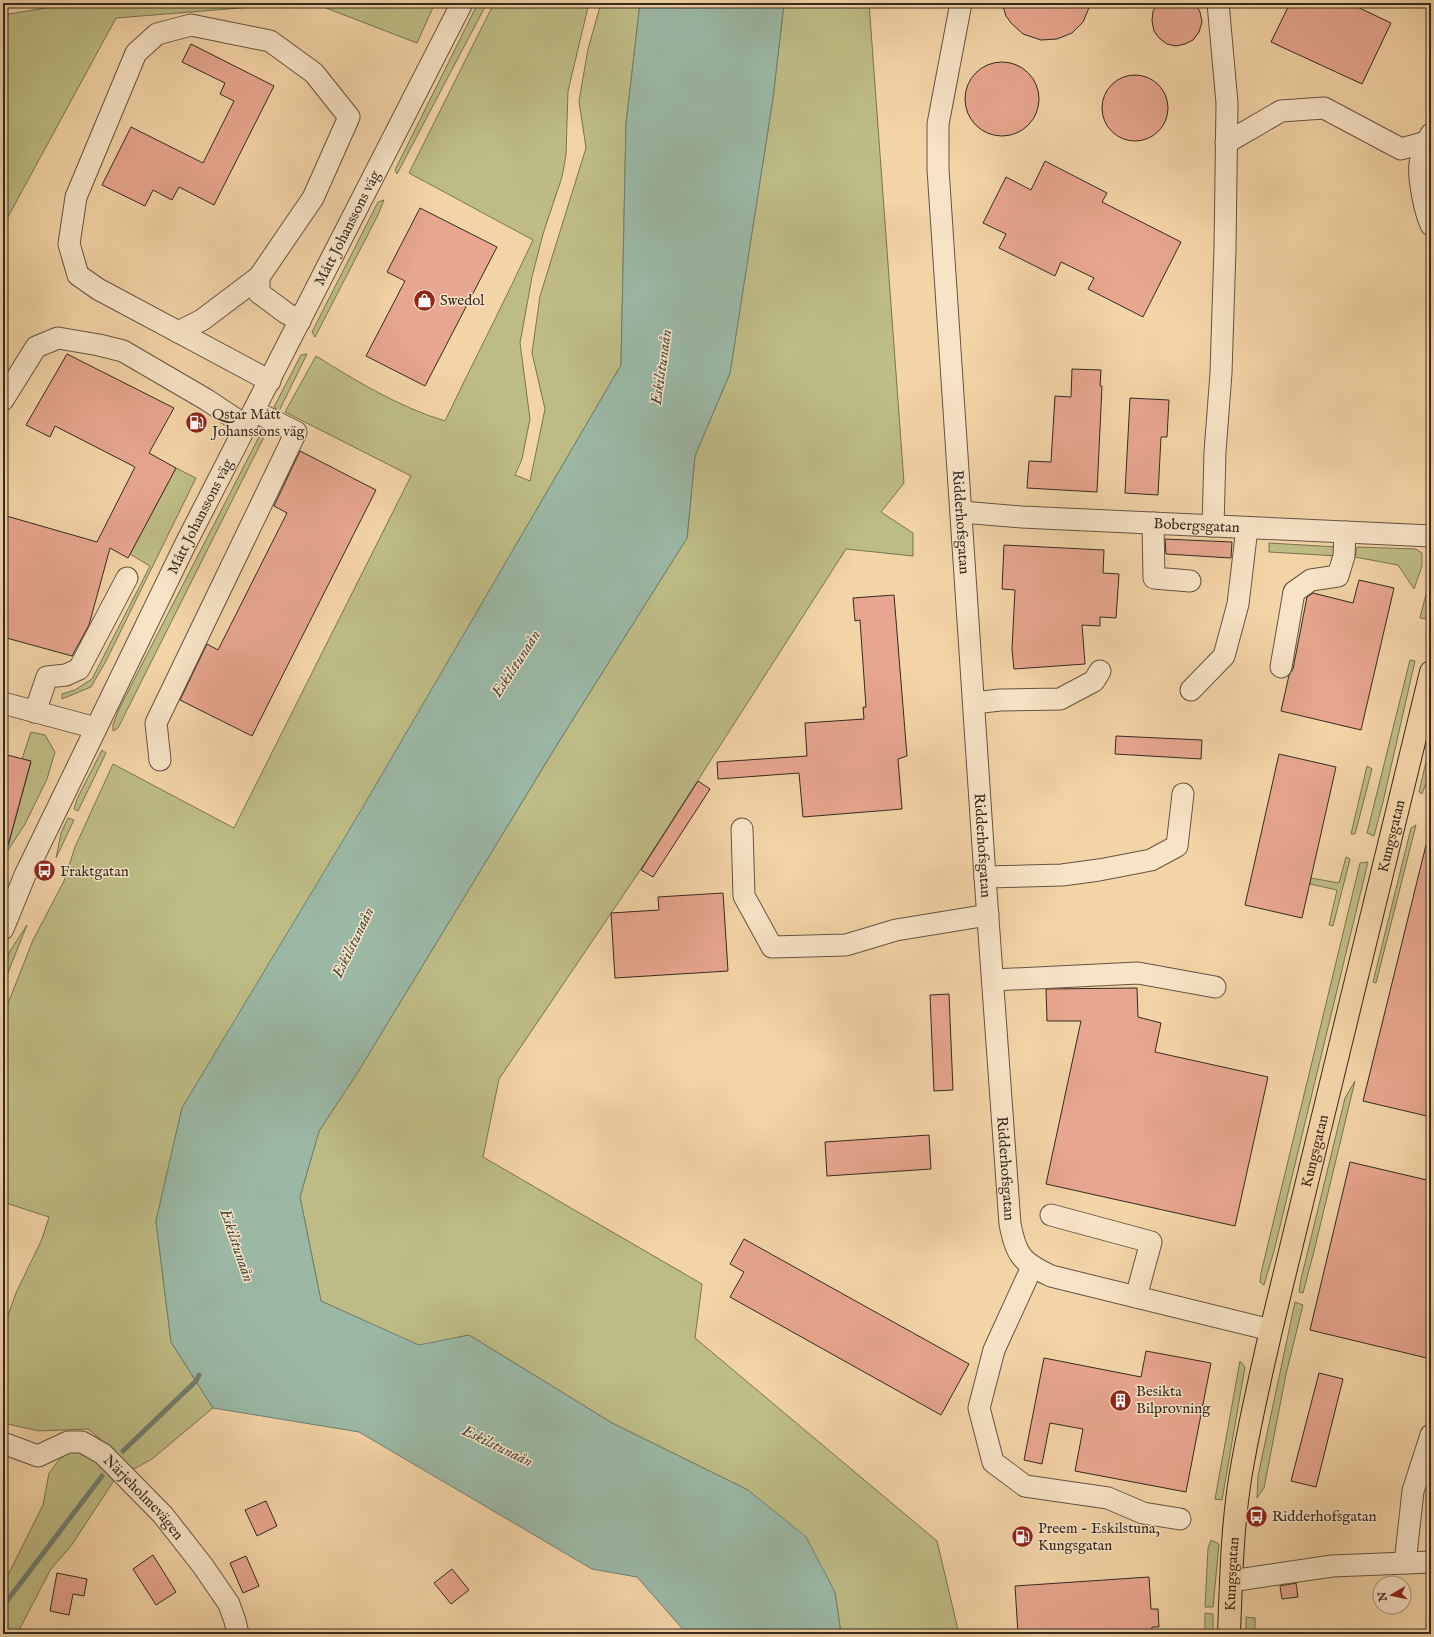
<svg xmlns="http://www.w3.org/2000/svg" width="1434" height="1637" viewBox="0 0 1434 1637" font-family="'IM FELL English',serif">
	<rect width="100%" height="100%" fill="#f3d4a7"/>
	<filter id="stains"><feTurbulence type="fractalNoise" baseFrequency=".005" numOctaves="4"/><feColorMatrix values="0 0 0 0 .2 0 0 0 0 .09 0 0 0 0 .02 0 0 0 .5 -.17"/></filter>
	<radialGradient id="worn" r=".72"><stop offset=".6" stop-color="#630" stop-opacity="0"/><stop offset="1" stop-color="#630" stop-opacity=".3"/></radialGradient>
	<!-- green -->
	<g fill="#bebc85" stroke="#797352">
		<polygon points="76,3 302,3 116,18 3,226 3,15"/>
		<polygon points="313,3 435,3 417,43"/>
		<polygon points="478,3 487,3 397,174 395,170"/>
		<path d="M494,3H589L568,91L566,155L562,177L543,234L532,277L520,343L530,419L522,459L515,475L530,481L545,409L532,353L540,296L586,148L579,101L588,49L601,3H640L626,124L621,365L334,857L182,1108L156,1221L171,1342L213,1408L152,1459L132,1470L114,1451L88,1429L39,1431L3,1423V1330L16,1293L42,1239L49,1217L3,1202V1016L33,940L64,881L75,847L113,764L234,828L411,476L285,412L316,356C356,381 399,407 445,421C474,360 505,301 533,240L409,173Z"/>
		<polygon points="784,3 869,3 904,483 881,512 913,533 913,556 846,549 641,869 499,1079 483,1157 702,1284 695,1338 937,1541 959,1634 841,1634 835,1592 748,1490 612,1423 469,1335 419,1346 321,1301 300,1197 319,1131 356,1075 558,743 687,538 695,456 730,373 773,98"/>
		<polygon points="384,200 378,215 315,337 312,332 378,202"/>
		<polygon points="307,354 279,411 274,407 301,355"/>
		<polygon points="262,431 266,433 118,728 113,731 113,725 118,711"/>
		<polygon points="176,468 196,478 106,661 91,687 62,699 62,694 75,690 92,679 150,566 130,554"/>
		<polygon points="1269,543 1337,547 1338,556 1269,552"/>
		<polygon points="1357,547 1416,549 1422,553 1422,566 1414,589 1398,565 1355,557"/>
		<polygon points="1430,578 1431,599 1426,619 1420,618"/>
		<polygon points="1410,660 1415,661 1383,802 1374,836 1367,833"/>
		<polygon points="31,732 45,735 55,752 47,779 25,824 3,858 3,851 9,843 31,762 22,759"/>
		<polygon points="1431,740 1431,769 1422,794 1419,792"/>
		<polygon points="102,750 106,753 78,811 74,809 77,799"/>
		<polygon points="1367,766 1372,769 1355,834 1351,834"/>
		<polygon points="68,818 74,820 56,858 61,833"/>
		<polygon points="1416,825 1376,983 1373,982 1411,828"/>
		<polygon points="1346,857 1350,859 1333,926 1329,925 1337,890 1310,884 1311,878 1339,883"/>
		<polygon points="1368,862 1274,1251 1264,1285 1260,1282 1261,1273 1360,863"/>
		<polygon points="27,925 3,985 3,986 3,968 10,951"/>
		<polygon points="1355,1081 1314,1251 1303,1293 1299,1292 1301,1279 1345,1098"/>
		<polygon points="1295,1302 1303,1305 1286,1374 1264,1488 1257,1498 1258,1476"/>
		<polygon points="1240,1361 1245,1367 1222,1500 1215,1499"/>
		<polygon points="81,1448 95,1456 115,1479 71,1546 51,1569 17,1634 3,1634 3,1585 43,1505 49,1473 65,1452"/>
		<polygon points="1211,1540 1219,1544 1213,1607 1205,1607 1208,1548"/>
		<polygon points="1205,1613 1213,1614 1213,1634 1205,1634"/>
		<polygon points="1246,1617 1255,1618 1255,1634 1246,1634"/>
	</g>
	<!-- water -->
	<polygon fill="#9bb8a5" stroke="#727f70" points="640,3 784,3 773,98 730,373 695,456 687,538 558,743 356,1075 319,1131 300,1197 321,1301 419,1345 469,1335 612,1423 748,1490 806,1537 835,1592 841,1634 687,1634 637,1577 592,1569 359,1432 213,1408 171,1342 156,1221 182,1108 360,812 621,365 626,124"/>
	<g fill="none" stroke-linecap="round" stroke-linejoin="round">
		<!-- stream -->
		<g stroke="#727f70" stroke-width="5">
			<polyline points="123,1451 196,1381 199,1375"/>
			<polyline points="3,1606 102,1476"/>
		</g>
	</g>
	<!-- building -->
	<g fill="#e7a68f" stroke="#342a20">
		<polygon points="1002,3 1091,3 1083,22 1072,33 1057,39 1041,40 1023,34 1011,23 1006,16"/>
		<polygon points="1159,3 1195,3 1200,12 1202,22 1199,32 1193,40 1185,44 1176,46 1167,44 1159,38 1154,31 1152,21 1153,11"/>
		<polygon points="1290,3 1349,3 1391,23 1362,84 1271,42"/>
		<polygon points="191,44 274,86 214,205 179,187 172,200 153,190 145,206 102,185 131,127 203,163 234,101 220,94 225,83 182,62"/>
		<circle cx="1002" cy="99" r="37"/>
		<circle cx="1135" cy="108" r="33"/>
		<polygon points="1045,161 1107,193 1102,202 1181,242 1143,317 1088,289 1094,278 1061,262 1055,276 999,248 1006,234 983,223 1006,177 1031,190"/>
		<polygon points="420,208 497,247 425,386 366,356 405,281 387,272"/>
		<polygon points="67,354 174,408 149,453 176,468 128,558 110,548 89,625 72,656 3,637 3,515 97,542 135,467 55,426 50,437 26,425"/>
		<polygon points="1072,369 1101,370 1100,386 1102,386 1097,492 1027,488 1029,461 1051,462 1055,396 1071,397"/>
		<polygon points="1130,398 1169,400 1167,437 1161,437 1158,495 1125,493"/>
		<polygon points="300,451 376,490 252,736 180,700 207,644 218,650 287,513 274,506"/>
		<polygon points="1165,539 1232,542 1231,558 1166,554"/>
		<polygon points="1004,545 1104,550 1103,573 1119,574 1116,618 1100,617 1100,626 1082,625 1085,664 1014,669 1012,649 1015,590 1002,589"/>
		<polygon points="1359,580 1394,588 1361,730 1281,711 1289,675 1293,669 1307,597 1313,593 1353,603"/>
		<polygon points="894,595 907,756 898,759 902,809 803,817 799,773 718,779 717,762 807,756 805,723 864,719 863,707 866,707 860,620 855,621 853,598"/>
		<polygon points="1116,736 1202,740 1201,759 1115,754"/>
		<polygon points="3,754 31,761 7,849 3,849"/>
		<polygon points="1279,754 1336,767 1302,918 1245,905"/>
		<polygon points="698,781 710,789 653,877 641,870"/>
		<polygon points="1426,845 1431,845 1431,1117 1363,1101"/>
		<polygon points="723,893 728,971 615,978 611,913 659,910 658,897"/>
		<polygon points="1137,988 1138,1017 1161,1023 1155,1052 1268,1077 1235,1226 1046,1184 1081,1021 1047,1021 1046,989"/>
		<polygon points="949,994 953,1090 934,1091 930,995"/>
		<polygon points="929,1135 931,1169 827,1176 825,1142"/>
		<polygon points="1350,1162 1431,1181 1431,1359 1310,1330"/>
		<polygon points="744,1239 969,1364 941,1415 730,1297 744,1272 730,1264"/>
		<polygon points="1146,1351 1211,1363 1186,1492 1075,1471 1083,1429 1050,1423 1042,1464 1024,1460 1044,1358 1141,1377"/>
		<polygon points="1319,1373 1343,1379 1316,1487 1291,1481"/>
		<polygon points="266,1501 277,1526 257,1536 245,1510"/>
		<polygon points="153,1555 176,1592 156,1605 133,1569"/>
		<polygon points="246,1556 259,1586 243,1593 230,1563"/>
		<polygon points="452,1569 469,1590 451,1604 434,1583"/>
		<polygon points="57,1573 87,1579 84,1596 73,1594 69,1615 50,1611"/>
		<polygon points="1149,1577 1151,1609 1158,1609 1159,1627 1152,1627 1152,1634 1018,1634 1015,1586"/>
		<polygon points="1296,1583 1298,1597 1282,1599 1280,1586"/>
	</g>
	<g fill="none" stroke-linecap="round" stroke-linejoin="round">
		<defs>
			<g id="minor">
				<path id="s1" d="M961,3L938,124V169L985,877L1010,1224C1016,1256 1022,1262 1051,1276L1271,1330"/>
				<path d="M1431,134C1426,143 1421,153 1420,164C1418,178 1425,212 1431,225"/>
				<polyline points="1226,143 1281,111 1324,108 1401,149 1426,142"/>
				<polyline points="178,332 202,320 259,277"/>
				<polyline points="270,381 98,289 78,275 69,244 76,197 136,53 157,34 191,25 270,41 314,73 349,117 313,198 259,277 259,293 286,313 300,321"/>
				<polyline points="3,400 36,347 58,338 99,345 123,351 207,400 246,426"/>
				<path id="s2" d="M962,512L1022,517L1431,536"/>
				<polyline points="1153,523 1154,578 1190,581"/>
				<polyline points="1213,526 1215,452 1221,373 1225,249 1227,103 1218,3"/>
				<polyline points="1281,667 1294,592 1311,580 1338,576 1344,556 1345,532"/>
				<polyline points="1191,690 1224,656 1238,604 1247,528"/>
				<polyline points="3,703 96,728"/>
				<polyline points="974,703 1000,700 1060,699 1094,681 1100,671"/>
				<polyline points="35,712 47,677 66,675 79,669 127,578"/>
				<polyline points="160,760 156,723 296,432 254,411"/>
				<polyline points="742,829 744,896 772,947 846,945 896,930 988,915"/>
				<polyline points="985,877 1062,875 1099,870 1151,860 1177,846 1183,794"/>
				<path id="s3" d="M3,929L25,875L185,545L462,3"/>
				<polyline points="993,980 1138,973 1215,987"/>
				<polyline points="1051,1215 1151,1242 1136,1297"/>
				<polyline points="1032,1267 994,1350 979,1408 993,1462 1025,1486 1108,1498 1143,1513 1180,1519"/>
				<path id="s4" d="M3,1443L38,1456L68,1442H82L103,1454L163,1515L203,1566L229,1604L235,1621L238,1634"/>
				<polyline points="1405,1563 1413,1491 1431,1435"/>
				<polyline points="1231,1581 1332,1566 1431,1562"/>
			</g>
			<g id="major">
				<path id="s5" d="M1229,1634C1231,1582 1232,1530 1240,1479C1248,1429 1260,1379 1271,1330L1431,672"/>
			</g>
		</defs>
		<!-- minor casing -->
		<use href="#minor" stroke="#645442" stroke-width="23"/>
		<!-- major casing -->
		<use href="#major" stroke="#342a20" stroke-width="24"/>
		<!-- minor -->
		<use href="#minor" stroke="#f7e3c6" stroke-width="21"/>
		<!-- major -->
		<use href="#major" stroke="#f3d4a7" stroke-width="22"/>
	</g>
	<!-- icons -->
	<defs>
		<symbol id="shop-disc" viewBox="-11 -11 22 22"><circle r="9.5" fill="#8f2418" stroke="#f7e3c6"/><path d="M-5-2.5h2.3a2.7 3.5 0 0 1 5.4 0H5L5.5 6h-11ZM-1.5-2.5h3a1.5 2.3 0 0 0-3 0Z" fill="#fff"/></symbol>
		<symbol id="fuel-disc" viewBox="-11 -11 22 22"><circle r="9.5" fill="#8f2418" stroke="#f7e3c6"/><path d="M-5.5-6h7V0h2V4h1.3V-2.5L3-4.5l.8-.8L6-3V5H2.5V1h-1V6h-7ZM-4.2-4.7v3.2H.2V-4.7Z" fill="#fff"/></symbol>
		<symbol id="bus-disc" viewBox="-11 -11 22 22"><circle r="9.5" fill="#8f2418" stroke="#f7e3c6"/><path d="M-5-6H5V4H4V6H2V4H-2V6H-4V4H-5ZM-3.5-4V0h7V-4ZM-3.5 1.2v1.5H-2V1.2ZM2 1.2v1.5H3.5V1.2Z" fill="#fff"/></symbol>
		<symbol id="building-disc" viewBox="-11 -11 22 22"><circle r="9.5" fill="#8f2418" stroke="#f7e3c6"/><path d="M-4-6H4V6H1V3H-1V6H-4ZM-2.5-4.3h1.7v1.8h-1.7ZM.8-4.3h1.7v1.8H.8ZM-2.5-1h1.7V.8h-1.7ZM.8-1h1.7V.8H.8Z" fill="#fff"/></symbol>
	</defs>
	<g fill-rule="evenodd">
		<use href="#shop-disc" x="412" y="288" width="25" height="25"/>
		<use href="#fuel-disc" x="184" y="410" width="25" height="25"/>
		<use href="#bus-disc" x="32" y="858" width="25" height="25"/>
		<use href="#building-disc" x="1108" y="1388" width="25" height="25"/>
		<use href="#bus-disc" x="1244" y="1504" width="25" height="25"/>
		<use href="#fuel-disc" x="1010" y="1524" width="25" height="25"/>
	</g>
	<g text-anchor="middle" stroke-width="3" stroke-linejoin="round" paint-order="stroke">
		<!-- street labels -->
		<g font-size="15" fill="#342a20" stroke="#f7e3c6">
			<text dy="5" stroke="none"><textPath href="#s3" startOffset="781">Mått Johanssons väg</textPath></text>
			<text dy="5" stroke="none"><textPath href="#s3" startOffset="457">Mått Johanssons väg</textPath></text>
			<text dy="5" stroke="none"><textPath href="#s1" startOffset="522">Ridderhofsgatan</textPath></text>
			<text dy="5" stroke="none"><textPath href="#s2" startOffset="235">Bobergsgatan</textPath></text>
			<text dy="5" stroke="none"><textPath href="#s5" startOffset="816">Kungsgatan</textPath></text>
			<text dy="5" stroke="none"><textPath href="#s1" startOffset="846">Ridderhofsgatan</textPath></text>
			<text dy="5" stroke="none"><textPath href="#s5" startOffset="492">Kungsgatan</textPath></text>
			<text dy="5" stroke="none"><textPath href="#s1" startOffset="1170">Ridderhofsgatan</textPath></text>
			<text dy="5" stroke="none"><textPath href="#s4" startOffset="168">Närjeholmevägen</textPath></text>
			<text dy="5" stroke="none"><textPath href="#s5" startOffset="60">Kungsgatan</textPath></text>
		</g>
		<!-- poi labels -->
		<g font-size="15" fill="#342a20" stroke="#f7e3c6" text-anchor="start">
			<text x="440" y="305">Swedol</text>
			<text x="212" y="419">Qstar Mått<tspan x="212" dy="17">Johanssons väg</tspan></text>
			<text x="60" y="876">Fraktgatan</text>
			<text x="1136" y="1396">Besikta<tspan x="1136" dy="17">Bilprovning</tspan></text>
			<text x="1272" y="1521">Ridderhofsgatan</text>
			<text x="1038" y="1533">Preem - Eskilstuna,<tspan x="1038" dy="17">Kungsgatan</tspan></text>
		</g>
		<!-- water labels -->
		<g font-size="16" font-style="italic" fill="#4e4e41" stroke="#f7e3c6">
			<text transform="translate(660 367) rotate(-82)" y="6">Eskilstunaån</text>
			<text transform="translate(515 663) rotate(-57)" y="6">Eskilstunaån</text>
			<text transform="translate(352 942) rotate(-64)" y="6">Eskilstunaån</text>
			<text transform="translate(238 1245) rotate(71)" y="6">Eskilstunaån</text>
			<text transform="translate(498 1445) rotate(26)" y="6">Eskilstunaån</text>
		</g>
	</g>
	<!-- margin -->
	<rect width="1434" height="1637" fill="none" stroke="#f3d4a7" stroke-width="16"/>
	<rect x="4" y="4" width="1426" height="1629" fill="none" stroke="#342a20" stroke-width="2"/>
	<rect x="8" y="8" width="1418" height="1621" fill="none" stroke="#342a20"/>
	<!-- north arrow -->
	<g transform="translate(1392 1595) rotate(261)"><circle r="19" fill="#f7e3c6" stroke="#a99984"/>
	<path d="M0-3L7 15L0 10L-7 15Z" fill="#8f2418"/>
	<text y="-6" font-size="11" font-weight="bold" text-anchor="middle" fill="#342a20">N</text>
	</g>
	<rect width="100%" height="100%" filter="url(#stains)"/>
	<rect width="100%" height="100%" fill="url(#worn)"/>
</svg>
